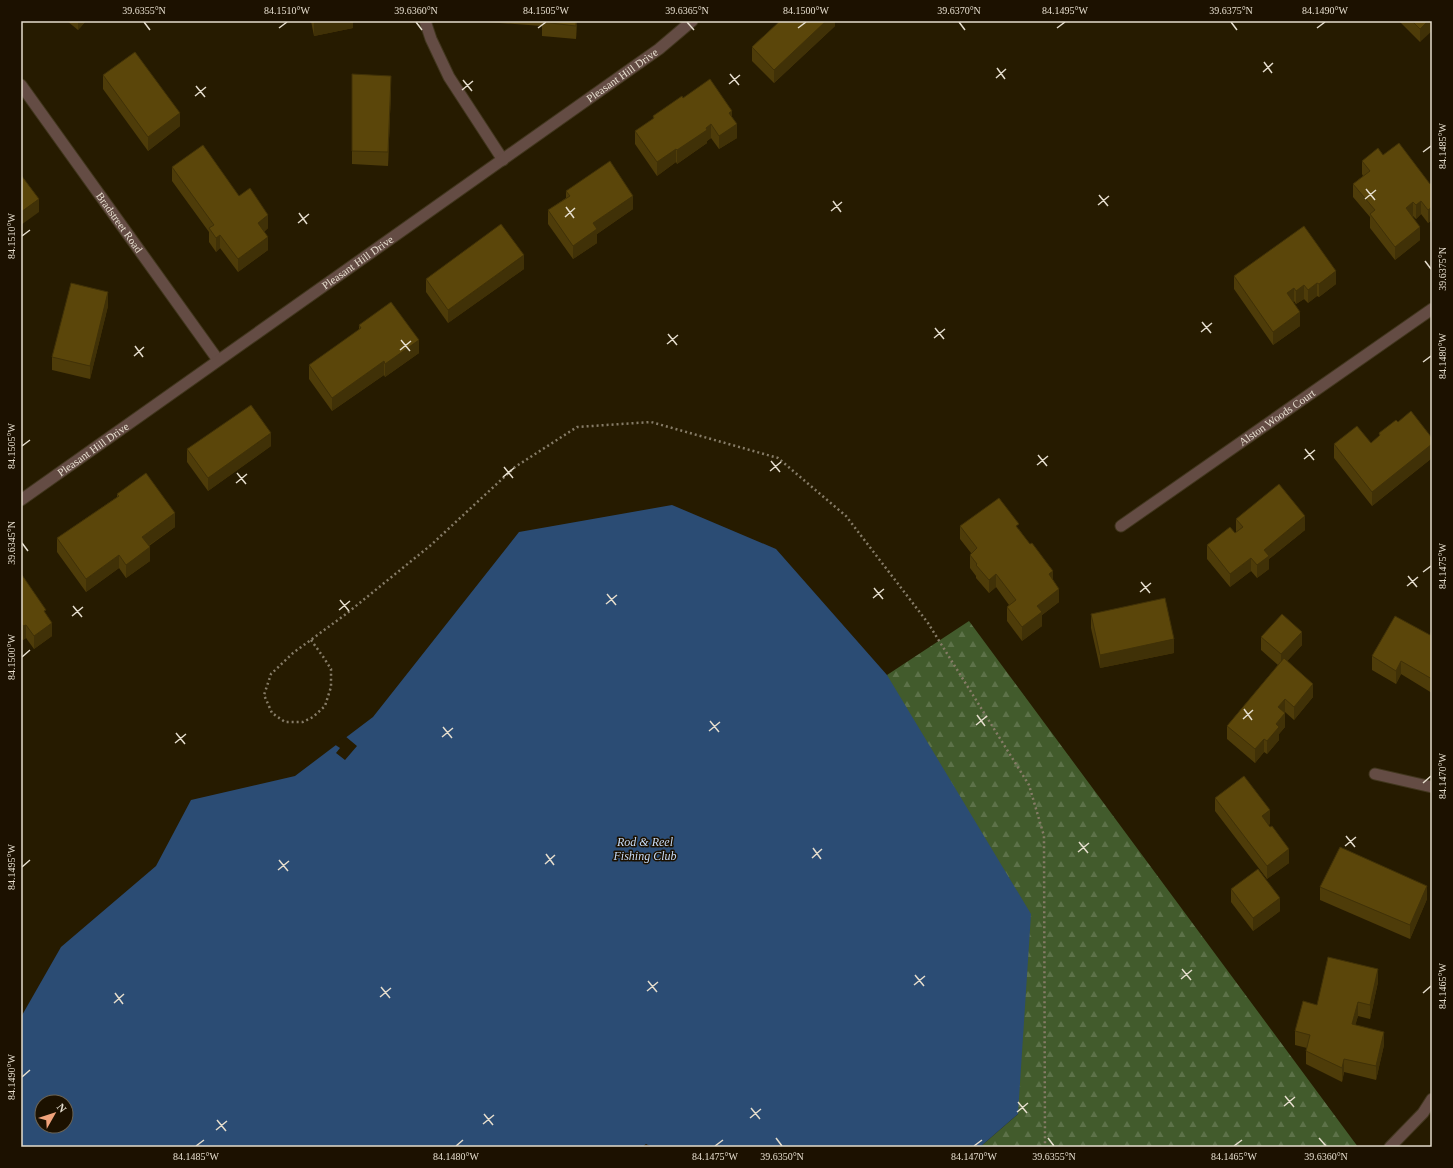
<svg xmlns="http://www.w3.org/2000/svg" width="1453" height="1168" viewBox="0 0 1453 1168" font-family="'Times New Roman',serif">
	<defs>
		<pattern id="forest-firs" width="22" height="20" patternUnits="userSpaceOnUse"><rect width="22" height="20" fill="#425b2c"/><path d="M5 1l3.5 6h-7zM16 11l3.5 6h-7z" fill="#5d7249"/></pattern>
	</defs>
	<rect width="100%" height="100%" fill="#261b00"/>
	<!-- forest -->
	<polygon fill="url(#forest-firs)" points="969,621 1358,1147 980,1147 1018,1114 887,675"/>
	<!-- water -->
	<path fill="#2b4c74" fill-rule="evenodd" d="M672,505L776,549L887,675L1031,914L1018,1114L980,1147H652L646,1144L642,1147H21V1017L61,947L156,866L191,800L295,776L373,717L519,532ZM42,1102H66V1126H42Z"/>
	<!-- pier -->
	<polygon fill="#261b00" points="345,736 357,746 345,760 336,753 340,748 334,744"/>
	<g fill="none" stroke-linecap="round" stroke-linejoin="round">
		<defs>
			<g id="minor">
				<polyline points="425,21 431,39 449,77 503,160"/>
				<path id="s1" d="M21,85L218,360"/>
				<path id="s2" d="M21,500L659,49L692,21"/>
				<path id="s3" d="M1121,526L1432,309"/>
				<polyline points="1375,774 1432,787"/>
				<polyline points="1390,1147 1423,1113 1432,1099"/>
			</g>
		</defs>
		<!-- minor casing -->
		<use href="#minor" stroke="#41361d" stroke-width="13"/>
		<!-- path -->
		<polyline stroke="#867c67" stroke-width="2.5" stroke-dasharray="2 3" stroke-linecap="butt" points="311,640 324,658 331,669 331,687 325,706 313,717 303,722 285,722 272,713 264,695 271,674 293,653 346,614 431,545 515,467 577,427 651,422 778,458 846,516 928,623 1029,785 1044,836 1045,1147"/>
		<!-- minor -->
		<use href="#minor" stroke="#644c44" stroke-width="11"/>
	</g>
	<!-- wall -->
	<g fill="#4e3c09">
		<polygon points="67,21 86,21 78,30"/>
		<polygon points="311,21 353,21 353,28 314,36"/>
		<polygon points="486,21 577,21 576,39 542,36 542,26 486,22"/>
		<polygon points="780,21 835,21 835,26 774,83 752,61 752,47"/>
		<polygon points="1399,21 1432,21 1420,42"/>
		<polygon points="352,74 391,89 388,166 352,164"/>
		<polygon points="103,75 180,126 148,151 103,89"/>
		<polygon points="683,98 732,117 737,138 719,149 711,138 707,141 707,143 677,164 676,162 657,176 635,144 635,131 653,119 653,116"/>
		<polygon points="1383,155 1430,184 1432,184 1432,220 1428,223 1421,214 1416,219 1413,216 1412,217 1420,240 1395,260 1370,228 1370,217 1353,197 1353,184 1363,176 1362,174 1362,161"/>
		<polygon points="172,167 239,196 268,228 264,232 268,250 238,272 220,248 216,252 209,242 209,232 172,181"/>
		<polygon points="566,191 633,209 597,234 597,243 573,259 548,224 548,210 566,198"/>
		<polygon points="524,269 448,323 426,292 426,279"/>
		<polygon points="1234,276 1336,284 1319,297 1317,296 1308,303 1304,299 1296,304 1294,301 1293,302 1300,326 1273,345 1234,289"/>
		<polygon points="108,306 90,379 52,370 52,357"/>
		<polygon points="359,325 419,353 385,377 384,375 332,411 309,379 309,365 359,330"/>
		<polygon points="1398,422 1432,438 1432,458 1372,506 1334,458 1334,444 1371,443 1379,437 1379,433"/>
		<polygon points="271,446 208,491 187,462 187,449"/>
		<polygon points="117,494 175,527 149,546 150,561 126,578 119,568 86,592 57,552 57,538 117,497"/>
		<polygon points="1236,519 1305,530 1269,559 1269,569 1257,578 1251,571 1230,587 1207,559 1207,545 1236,532"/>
		<polygon points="960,526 1019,529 1053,580 1059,602 1042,615 1042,626 1022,641 1007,621 1007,607 1009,605 996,587 989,593 976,578 976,576 970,568 970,555 971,553 960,539"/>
		<polygon points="21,576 46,614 52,636 34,649 26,638 23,640 21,637"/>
		<polygon points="1091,614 1174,653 1100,668 1091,628"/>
		<polygon points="1432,631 1432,693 1401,674 1396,684 1372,670 1372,656 1430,635"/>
		<polygon points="1261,637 1302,645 1287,661 1313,697 1294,720 1285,712 1285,727 1279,734 1279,740 1267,754 1264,752 1255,763 1227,739 1227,726 1278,665 1261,650"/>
		<polygon points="1215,798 1270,824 1268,825 1289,863 1267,879 1215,811"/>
		<polygon points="1320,887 1427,899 1410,939 1320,900"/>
		<polygon points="1231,889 1280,911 1253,931 1231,902"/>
		<polygon points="1378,982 1370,1019 1358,1016 1355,1025 1384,1045 1376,1080 1344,1072 1342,1082 1306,1064 1306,1051 1307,1048 1295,1045 1295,1031"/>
	</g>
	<!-- shaded-wall -->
	<g fill="#403107">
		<polygon points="78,21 86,21 78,30"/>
		<polygon points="321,21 353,21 353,28 314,36 314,22"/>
		<polygon points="576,21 577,21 576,39"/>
		<polygon points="826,21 835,21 835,26 774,83 774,70"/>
		<polygon points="1428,21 1432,21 1432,31 1420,42 1420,29"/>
		<polygon points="391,76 391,89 388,166 388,152"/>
		<polygon points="732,111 732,124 729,113"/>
		<polygon points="180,113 180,126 148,151 148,137"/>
		<polygon points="711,124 711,138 707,141 707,143 677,164 677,150"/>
		<polygon points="737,124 737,138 719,149 719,136"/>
		<polygon points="676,149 676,162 657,176 657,162"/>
		<polygon points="633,196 633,209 597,234 597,243 573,259 573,246 593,223"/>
		<polygon points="39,199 39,212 21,225 21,212"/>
		<polygon points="1421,201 1421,214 1416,219 1416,205"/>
		<polygon points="1413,202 1413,216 1406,222 1406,208"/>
		<polygon points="1432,207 1432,220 1428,223 1428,210"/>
		<polygon points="268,215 268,228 258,236 258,223"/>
		<polygon points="1420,227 1420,240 1395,260 1395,247"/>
		<polygon points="220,235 220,248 216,252 216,238"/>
		<polygon points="268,237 268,250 238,272 238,259"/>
		<polygon points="524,255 524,269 448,323 448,310"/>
		<polygon points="1336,271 1336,284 1319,297 1319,284"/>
		<polygon points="1317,283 1317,296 1308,303 1308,290"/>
		<polygon points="1304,285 1304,299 1296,304 1296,291"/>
		<polygon points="1294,288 1294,301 1287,306 1287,293"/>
		<polygon points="108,292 108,306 90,379 90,366"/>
		<polygon points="1300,312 1300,326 1273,345 1273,332"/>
		<polygon points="419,340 419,353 385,377 385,364"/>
		<polygon points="384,361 384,375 332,411 332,398"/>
		<polygon points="271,433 271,446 208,491 208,478"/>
		<polygon points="1432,444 1432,458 1372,506 1372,492"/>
		<polygon points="175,513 175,527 142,550 142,537"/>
		<polygon points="1305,516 1305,530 1269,559 1269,569 1257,578 1257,565 1264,550"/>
		<polygon points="150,547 150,561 126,578 126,565"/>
		<polygon points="119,555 119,568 86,592 86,579"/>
		<polygon points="1251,558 1251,571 1230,587 1230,574"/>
		<polygon points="1053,571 1053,584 1049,574"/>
		<polygon points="996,574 996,587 989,593 989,580"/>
		<polygon points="1059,589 1059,602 1042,615 1042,626 1022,641 1022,627 1037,606"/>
		<polygon points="52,623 52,636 34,649 34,636"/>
		<polygon points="26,625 26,638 23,640 23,626"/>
		<polygon points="1302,632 1302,645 1281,668 1281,654"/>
		<polygon points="1174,639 1174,653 1100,668 1100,655"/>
		<polygon points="1401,661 1401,674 1396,684 1396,671"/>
		<polygon points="1313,684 1313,697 1294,720 1294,707"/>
		<polygon points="1285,699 1285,712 1278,720 1278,707"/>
		<polygon points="1285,713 1285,727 1279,734 1279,740 1267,754 1267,741 1276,724"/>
		<polygon points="1264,739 1264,752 1255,763 1255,749"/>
		<polygon points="1270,810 1270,824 1262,830 1262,816"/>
		<polygon points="1289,849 1289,863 1267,879 1267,866"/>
		<polygon points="1427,886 1427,899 1410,939 1410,925"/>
		<polygon points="1280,898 1280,911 1253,931 1253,918"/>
		<polygon points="1378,969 1378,982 1370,1019 1370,1005"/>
		<polygon points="1358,1002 1358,1016 1352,1037 1352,1024"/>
		<polygon points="1384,1032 1384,1045 1376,1080 1376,1066"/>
		<polygon points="1344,1059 1344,1072 1342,1082 1342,1068"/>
	</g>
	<!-- building -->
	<g fill="#5b460a" stroke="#403107">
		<polygon points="314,21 321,21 314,22"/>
		<polygon points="543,21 576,21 576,26 542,22"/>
		<polygon points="780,21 826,21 774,70 752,47"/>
		<polygon points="1412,21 1428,21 1420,29"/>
		<polygon points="135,52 180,113 148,137 103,75"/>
		<polygon points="352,74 391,76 388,152 352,151"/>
		<polygon points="710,79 732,111 729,113 737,124 719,136 711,124 706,128 707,130 677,150 676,149 657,162 635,131 654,118 653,116 682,96 683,98"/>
		<polygon points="1399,143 1430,184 1431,183 1432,184 1432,207 1428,210 1421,201 1416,205 1413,202 1406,208 1420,227 1395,247 1370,214 1375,210 1353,184 1370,171 1362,161 1378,148 1383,155"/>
		<polygon points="203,145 239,196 250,188 268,215 258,223 268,237 238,259 220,235 216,238 209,228 214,225 172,167"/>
		<polygon points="610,161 633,196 593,223 597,229 573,246 548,210 570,196 566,191"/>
		<polygon points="21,175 39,199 21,212"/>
		<polygon points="501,224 524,255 448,310 426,279"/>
		<polygon points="1304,226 1336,271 1319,284 1317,283 1308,290 1304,285 1296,291 1294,288 1287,293 1300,312 1273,332 1234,276"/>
		<polygon points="71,283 108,292 90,366 52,357"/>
		<polygon points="391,302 419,340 385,364 384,361 332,398 309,365 361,328 359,325"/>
		<polygon points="251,405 271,433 208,478 187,449"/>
		<polygon points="1411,411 1432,438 1432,444 1372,492 1334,444 1357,426 1371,443 1380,435 1379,433 1396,420 1398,422"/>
		<polygon points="146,473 175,513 142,537 150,547 126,565 119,555 86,579 57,538 119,496 117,494"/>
		<polygon points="1279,484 1305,516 1264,550 1269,556 1257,565 1251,558 1230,574 1207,545 1230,527 1235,533 1243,527 1236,519"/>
		<polygon points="999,498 1019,524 1016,526 1030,544 1032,543 1053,571 1049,574 1059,589 1037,606 1042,612 1022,627 1007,607 1016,600 996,574 989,580 976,565 977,564 970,555 977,548 960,526"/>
		<polygon points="22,575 46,610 44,611 52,623 34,636 26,625 23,626 21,623 21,576"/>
		<polygon points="1165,598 1174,639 1100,655 1091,614"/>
		<polygon points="1282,614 1302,632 1281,654 1261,637"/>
		<polygon points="1395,616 1430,635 1432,631 1432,679 1401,661 1396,671 1372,656"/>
		<polygon points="1284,658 1313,684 1294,707 1285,699 1278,707 1285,713 1276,724 1279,727 1267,741 1264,739 1255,749 1227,726"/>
		<polygon points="1244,776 1270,810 1262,816 1270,827 1272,826 1289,849 1267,866 1215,798"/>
		<polygon points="1340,847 1427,886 1410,925 1320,887"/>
		<polygon points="1258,869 1280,898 1253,918 1231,889"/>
		<polygon points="1328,957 1378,969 1370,1005 1358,1002 1352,1024 1384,1032 1376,1066 1344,1059 1342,1068 1306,1051 1310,1035 1295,1031 1303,1001 1317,1005"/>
	</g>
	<!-- ticks -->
	<path fill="none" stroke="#e5ddcd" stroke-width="1.5" d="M144,22L150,30M416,22L422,30M687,22L694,30M959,22L965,30M1231,22L1237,30M279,28L287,22M538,28L546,22M798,28L806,22M1057,28L1065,22M1317,28L1325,22M1264,62L1272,73M997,68L1005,79M1263,72L1273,63M730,74L739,85M996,78L1006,69M463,80L472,91M729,84L740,75M196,86L205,97M462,90L473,81M195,96L206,87M1423,152L1431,146M1366,189L1375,200M1099,195L1108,206M1365,199L1376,190M833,201L841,212M1098,205L1109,196M566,207L574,218M831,211L842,202M299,213L307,224M565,217L575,208M298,223L309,214M22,236L30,230M1425,261L1431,269M1202,322L1211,333M935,328L944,339M1201,332L1212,323M668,334L677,345M934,338L945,329M401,340L410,351M667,344L678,335M135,346L143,357M400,350L411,341M134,356L144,347M1423,362L1431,356M22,446L30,440M1305,449L1314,460M1038,455L1047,466M1304,459L1315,450M771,461L780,472M1037,465L1048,456M504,467L513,478M770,471L781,462M237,473L246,484M503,477L514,468M236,483L247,474M22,543L28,551M1423,572L1431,566M1408,576L1417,587M1141,582L1150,593M1407,586L1418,577M874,588L883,599M1140,592L1151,583M607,594L616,605M873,598L884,589M340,600L349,611M606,604L617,595M73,606L82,617M339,610L350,601M72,616L83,607M22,657L30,650M1244,709L1252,720M977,715L985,726M1243,719L1253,710M710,721L719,732M976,725L987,716M443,727L452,738M709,731L720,722M176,733L185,744M442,737L453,728M175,743L186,734M1423,783L1431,776M1346,836L1355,847M1079,842L1088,853M1345,846L1356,837M813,848L821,859M1078,852L1089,843M546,854L554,865M812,858L822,849M279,860L288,871M545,864L555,855M22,867L30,860M278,870L289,861M1182,969L1191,980M915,975L924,986M1181,979L1192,970M648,981L657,992M914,985L925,976M381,987L390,998M647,991L658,982M115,993L123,1004M1423,993L1431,986M380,997L391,988M114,1003L124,994M22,1077L30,1070M1285,1096L1294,1107M1018,1102L1027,1113M1284,1106L1295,1097M751,1108L760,1119M1017,1112L1028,1103M484,1114L493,1125M750,1118L761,1109M217,1120L226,1131M483,1124L494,1115M216,1130L227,1121M776,1138L782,1146M1048,1138L1054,1146M1319,1138L1326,1146M196,1146L204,1140M456,1146L463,1140M715,1146L723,1140M974,1146L982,1140M1234,1146L1242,1140"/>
	<g text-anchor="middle" stroke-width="3" stroke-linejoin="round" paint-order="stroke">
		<!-- street labels -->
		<g font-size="11" fill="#e5ddcd" stroke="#1c1100">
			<text dy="4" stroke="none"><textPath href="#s2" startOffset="736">Pleasant Hill Drive</textPath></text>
			<text dy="4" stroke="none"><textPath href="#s1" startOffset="169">Bradstreet Road</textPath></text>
			<text dy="4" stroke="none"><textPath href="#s2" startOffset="412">Pleasant Hill Drive</textPath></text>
			<text dy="4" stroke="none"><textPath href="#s3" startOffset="190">Alston Woods Court</textPath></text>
			<text dy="4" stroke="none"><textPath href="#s2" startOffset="88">Pleasant Hill Drive</textPath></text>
		</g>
		<!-- water labels -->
		<g font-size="12" font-style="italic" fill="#c7dcf7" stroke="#1c1100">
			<text x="645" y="846">Rod &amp; Reel<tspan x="645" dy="14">Fishing Club</tspan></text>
		</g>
	</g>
	<!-- border -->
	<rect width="1453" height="1168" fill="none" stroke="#1c1100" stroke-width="44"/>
	<!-- north arrow -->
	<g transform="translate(54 1114) rotate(51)"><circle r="19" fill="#1c1100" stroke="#6c6352"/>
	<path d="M0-3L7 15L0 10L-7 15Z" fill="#f0a27a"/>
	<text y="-6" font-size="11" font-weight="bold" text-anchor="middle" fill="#e5ddcd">N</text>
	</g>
	<rect x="22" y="22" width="1409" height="1124" fill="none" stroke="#e5ddcd" stroke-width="1.5"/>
	<g font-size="10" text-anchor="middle" fill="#e5ddcd">
		<text x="144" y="14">39.6355°N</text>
		<text x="287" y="14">84.1510°W</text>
		<text x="416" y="14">39.6360°N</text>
		<text x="546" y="14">84.1505°W</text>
		<text x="687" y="14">39.6365°N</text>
		<text x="806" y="14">84.1500°W</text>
		<text x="959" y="14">39.6370°N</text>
		<text x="1065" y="14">84.1495°W</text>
		<text x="1231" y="14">39.6375°N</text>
		<text x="1325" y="14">84.1490°W</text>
		<text transform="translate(1442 146) rotate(-90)" y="4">84.1485°W</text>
		<text transform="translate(11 236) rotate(-90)" y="4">84.1510°W</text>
		<text transform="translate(1442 269) rotate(-90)" y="4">39.6375°N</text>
		<text transform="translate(1442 356) rotate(-90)" y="4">84.1480°W</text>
		<text transform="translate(11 446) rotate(-90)" y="4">84.1505°W</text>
		<text transform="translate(11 543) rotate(-90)" y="4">39.6345°N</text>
		<text transform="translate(1442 566) rotate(-90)" y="4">84.1475°W</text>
		<text transform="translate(11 657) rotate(-90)" y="4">84.1500°W</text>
		<text transform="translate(1442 776) rotate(-90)" y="4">84.1470°W</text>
		<text transform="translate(11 867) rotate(-90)" y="4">84.1495°W</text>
		<text transform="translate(1442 986) rotate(-90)" y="4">84.1465°W</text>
		<text transform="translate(11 1077) rotate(-90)" y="4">84.1490°W</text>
		<text x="196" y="1160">84.1485°W</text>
		<text x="456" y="1160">84.1480°W</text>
		<text x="715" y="1160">84.1475°W</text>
		<text x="782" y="1160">39.6350°N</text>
		<text x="974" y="1160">84.1470°W</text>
		<text x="1054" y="1160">39.6355°N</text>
		<text x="1234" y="1160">84.1465°W</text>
		<text x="1326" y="1160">39.6360°N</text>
	</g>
</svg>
